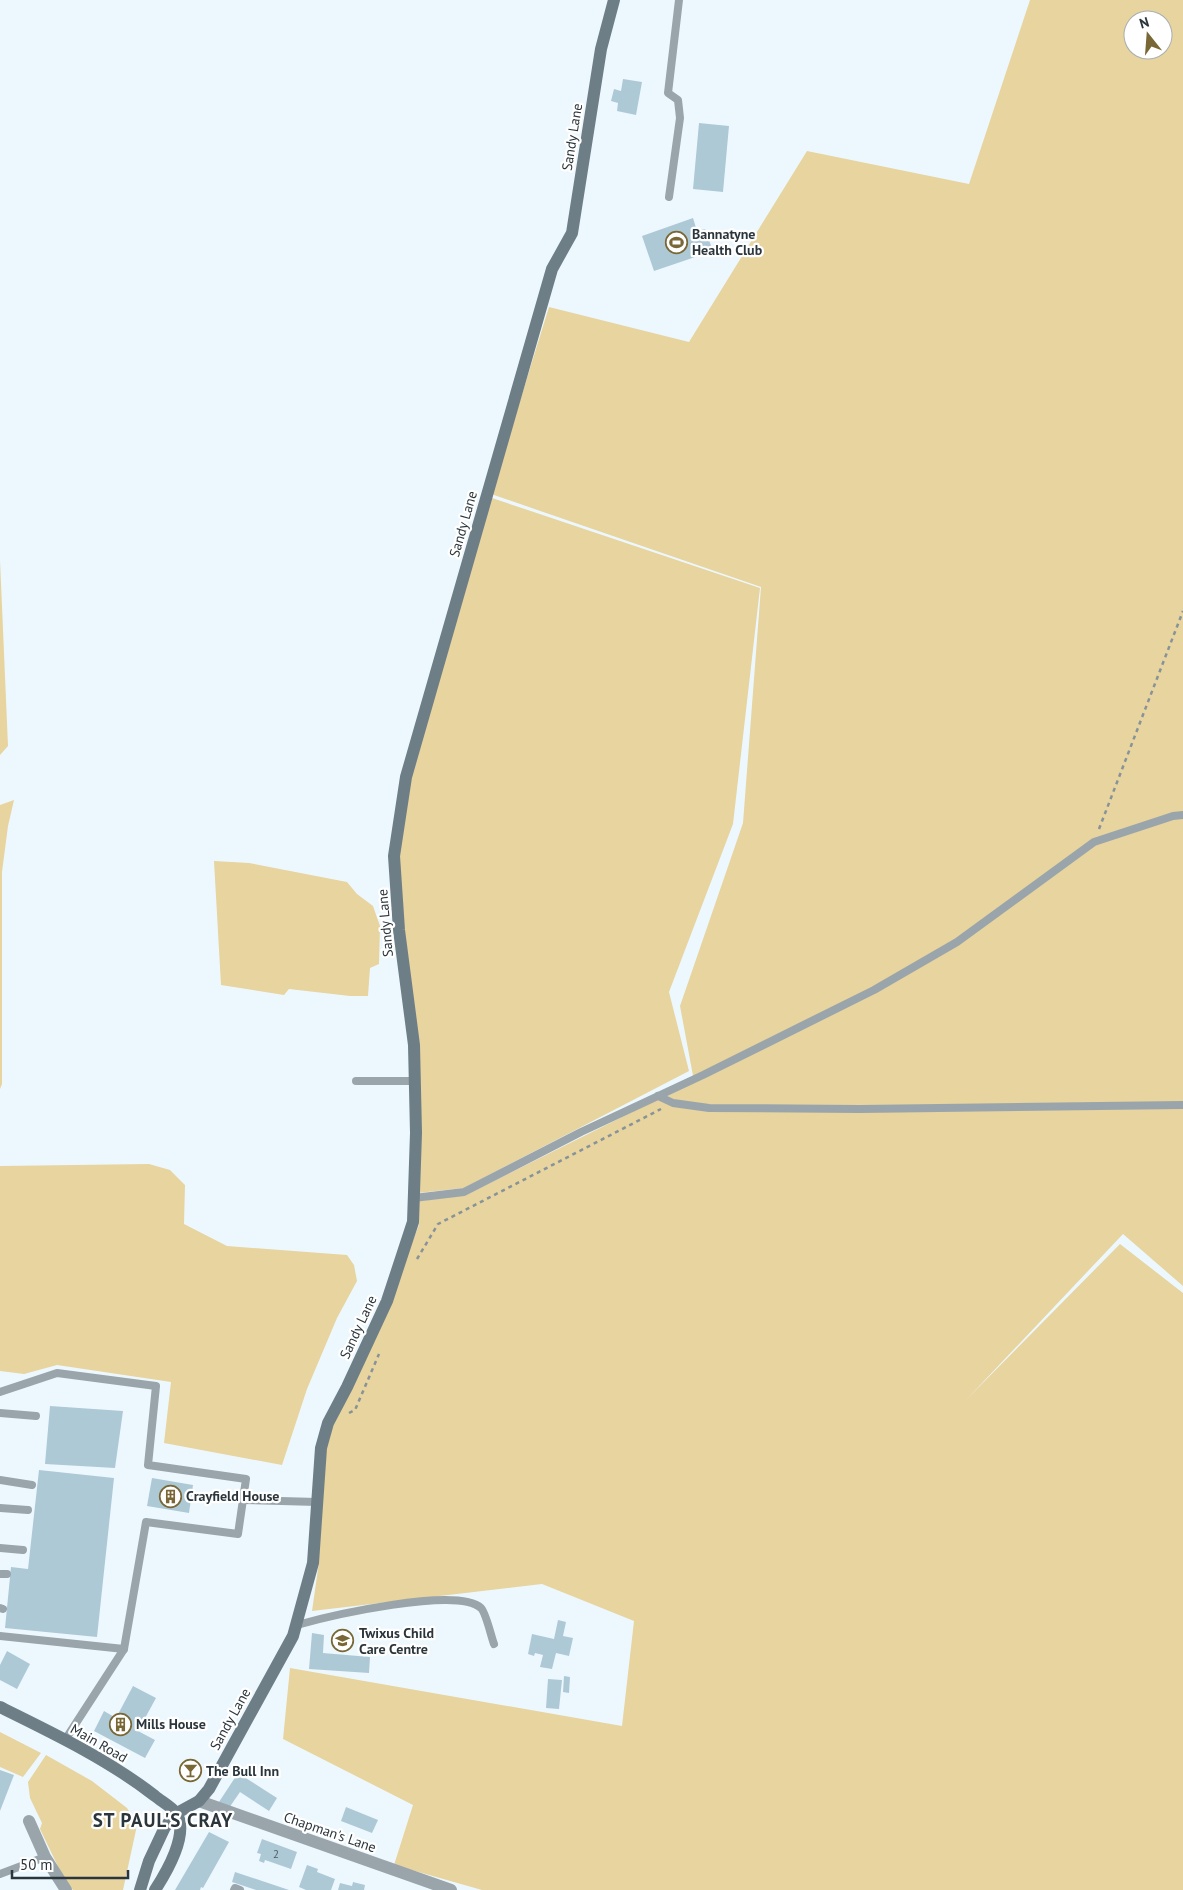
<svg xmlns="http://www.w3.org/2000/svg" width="1183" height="1890" viewBox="0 0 1183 1890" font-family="'PT Sans',sans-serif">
	<rect width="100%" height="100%" fill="#edf8fe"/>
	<!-- green -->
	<g fill="#e7d49f" fill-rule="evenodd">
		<path d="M1030,0H1183V1286L1123,1234L966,1400L1120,1244L1183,1293V1890H482L394,1865L413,1805L283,1739L290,1668L622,1726L634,1621L542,1584L312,1611L319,1562L318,1498L323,1447L388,1301L419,1225V1201L466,1195L694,1081L680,1006L743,823L761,587L491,494L549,307L689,342L807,151L969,184ZM1133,20H1163V50H1133Z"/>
		<polygon points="489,497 760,588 733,824 669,992 689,1071 464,1188 418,1193 396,856 408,777"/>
		<polygon points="0,560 8,746 0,755"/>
		<polygon points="14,800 8,826 2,872 2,1084 0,1089 0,805"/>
		<polygon points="214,861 249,863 347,882 357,894 373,906 380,926 379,964 370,968 368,996 350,996 289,989 284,995 221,985"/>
		<polygon points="149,1164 170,1170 185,1185 184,1224 227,1246 347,1255 354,1265 357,1281 337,1318 307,1389 282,1465 164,1443 171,1382 57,1365 24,1374 0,1371 0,1166"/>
		<polygon points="0,1732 41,1753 23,1777 0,1767"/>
		<polygon points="46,1755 92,1781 127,1808 132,1816 136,1830 123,1890 73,1890 64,1879 40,1829 42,1823 30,1798 28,1782"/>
	</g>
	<!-- building -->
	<g fill="#aec9d6">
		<polygon points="623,79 642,82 636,115 617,111 618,103 611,101 614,89 621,91"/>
		<polygon points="699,123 729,126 723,192 693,189"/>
		<polygon points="693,218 697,231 705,229 713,251 654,271 642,236"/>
		<polygon points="50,1406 123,1411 115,1468 45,1464"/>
		<polygon points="39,1470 114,1478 97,1637 5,1628 11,1567 28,1569"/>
		<polygon points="152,1478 193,1485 189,1513 147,1506"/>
		<polygon points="558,1620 566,1622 563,1636 573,1638 569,1656 556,1653 552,1669 540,1667 543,1655 535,1653 534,1656 528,1654 532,1634 554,1639"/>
		<polygon points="312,1633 324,1635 323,1653 370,1657 369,1673 309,1669"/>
		<polygon points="7,1651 30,1664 17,1689 0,1680 0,1665"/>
		<polygon points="564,1676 570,1677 569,1693 563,1692"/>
		<polygon points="548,1679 562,1680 559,1709 546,1708"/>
		<polygon points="133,1686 156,1698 138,1731 155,1740 145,1758 94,1731 104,1711 116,1718"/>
		<polygon points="0,1770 14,1775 0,1811"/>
		<polygon points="238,1773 277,1798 269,1811 240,1792 229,1808 219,1802"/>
		<polygon points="346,1807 378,1820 372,1833 341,1821"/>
		<polygon points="209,1832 229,1842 203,1888 201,1887 200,1890 175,1890"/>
		<polygon points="262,1839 297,1852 291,1869 265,1860 264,1863 259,1861 261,1854 257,1853"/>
		<polygon points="307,1865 318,1869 317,1872 335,1879 331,1890 306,1890 299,1887"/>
		<polygon points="235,1872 289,1890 256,1890 232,1882"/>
		<polygon points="353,1882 365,1885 364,1890 338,1890 340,1883 352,1886"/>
	</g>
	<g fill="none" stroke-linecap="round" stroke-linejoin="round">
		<!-- path -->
		<g stroke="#889399" stroke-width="2.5" stroke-dasharray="4 4" stroke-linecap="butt">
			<polyline points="1099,829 1183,611"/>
			<polyline points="417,1259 438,1224 661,1109"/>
			<polyline points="349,1413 355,1410 379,1354"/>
		</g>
		<!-- lane -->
		<g stroke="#9aa5ab" stroke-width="8">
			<polyline points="669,197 680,118 678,100 668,93 679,0"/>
			<polyline points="356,1081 415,1081"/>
			<polyline points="658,1096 673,1103 709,1108 860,1109 1183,1105"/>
			<polyline points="414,1198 464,1192 581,1132 703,1075 874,990 957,942 1094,842 1173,816 1183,815"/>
			<polyline points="0,1392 57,1373 156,1386 148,1465 246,1479 238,1534 146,1522 124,1649 65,1740"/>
			<polyline points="0,1413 36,1416"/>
			<polyline points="0,1480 32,1485"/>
			<polyline points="243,1500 317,1502"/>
			<polyline points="0,1508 28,1510"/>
			<polyline points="0,1548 23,1550"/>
			<polyline points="0,1574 7,1574"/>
			<polyline points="0,1608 3,1609"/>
			<path d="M297,1625C329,1616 457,1586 481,1608C486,1613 491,1636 494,1644"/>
			<polyline points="0,1636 124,1649"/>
			<polyline points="0,1874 45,1857"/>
			<polyline points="234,1890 235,1888 240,1890"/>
		</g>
		<!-- street -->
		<g stroke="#9aa5ab" stroke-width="12">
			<polyline points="199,1801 451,1890"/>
			<polyline points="29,1821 45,1857 66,1890"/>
		</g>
		<!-- secondary -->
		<g stroke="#6e7e87" stroke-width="12">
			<path d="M0,1707C53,1733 109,1760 155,1796C161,1801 172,1807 176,1813C190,1833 166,1873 155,1890"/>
			<polyline points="140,1890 149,1861 165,1827 177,1813 199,1801 209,1789 293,1636 313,1563 321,1448 328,1423 347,1387 387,1301 413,1222 416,1133 414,1045 399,930 394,856 406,777 552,269 572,233 601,49 614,0"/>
		</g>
	</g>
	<!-- icons -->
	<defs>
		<symbol id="stadium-ring" viewBox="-11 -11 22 22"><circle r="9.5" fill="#fff" stroke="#796735" stroke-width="1.5"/><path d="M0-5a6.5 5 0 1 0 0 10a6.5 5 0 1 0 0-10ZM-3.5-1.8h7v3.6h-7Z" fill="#796735"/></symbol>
		<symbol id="building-ring" viewBox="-11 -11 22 22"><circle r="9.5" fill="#fff" stroke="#796735" stroke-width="1.5"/><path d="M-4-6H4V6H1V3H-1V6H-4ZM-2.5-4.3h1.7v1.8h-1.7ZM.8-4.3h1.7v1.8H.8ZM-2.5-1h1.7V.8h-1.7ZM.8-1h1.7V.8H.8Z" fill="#796735"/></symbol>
		<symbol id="school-ring" viewBox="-11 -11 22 22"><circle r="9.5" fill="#fff" stroke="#796735" stroke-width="1.5"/><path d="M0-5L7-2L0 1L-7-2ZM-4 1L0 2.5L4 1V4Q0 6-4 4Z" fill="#796735"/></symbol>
		<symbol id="bar-ring" viewBox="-11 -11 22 22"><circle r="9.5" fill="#fff" stroke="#796735" stroke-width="1.5"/><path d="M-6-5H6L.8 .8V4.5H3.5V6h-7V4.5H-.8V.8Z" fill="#796735"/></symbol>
	</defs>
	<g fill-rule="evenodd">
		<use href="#stadium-ring" x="664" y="230" width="25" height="25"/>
		<use href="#building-ring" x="158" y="1484" width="25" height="25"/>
		<use href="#school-ring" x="330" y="1628" width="25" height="25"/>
		<use href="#building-ring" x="108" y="1712" width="25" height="25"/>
		<use href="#bar-ring" x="178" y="1758" width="25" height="25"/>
	</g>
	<g text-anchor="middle" stroke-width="4.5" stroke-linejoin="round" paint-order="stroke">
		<!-- number labels -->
		<g font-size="11" fill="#4c5b62">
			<text x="276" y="1858">2</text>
		</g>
		<!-- street labels -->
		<g font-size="14" fill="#2b363c" stroke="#fff">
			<text transform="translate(572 137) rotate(-81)" y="5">Sandy Lane</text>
			<text transform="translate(463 524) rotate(-74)" y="5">Sandy Lane</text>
			<text transform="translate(385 923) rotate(-95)" y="5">Sandy Lane</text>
			<text transform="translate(358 1327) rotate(-65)" y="5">Sandy Lane</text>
			<text transform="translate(230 1719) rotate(-61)" y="5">Sandy Lane</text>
			<text transform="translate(99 1743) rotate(30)" y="5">Main Road</text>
			<text transform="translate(330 1832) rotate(19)" y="5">Chapman's Lane</text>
		</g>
		<!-- poi labels -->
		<g font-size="14" font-weight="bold" fill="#2b363c" stroke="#fff" text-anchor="start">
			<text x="692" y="239">Bannatyne<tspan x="692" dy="16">Health Club</tspan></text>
			<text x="186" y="1501">Crayfield House</text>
			<text x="359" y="1638">Twixus Child<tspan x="359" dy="16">Care Centre</tspan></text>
			<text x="136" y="1729">Mills House</text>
			<text x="206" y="1776">The Bull Inn</text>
		</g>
		<!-- district labels -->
		<g font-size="19" font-weight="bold" letter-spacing="1" fill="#2b363c" stroke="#fff">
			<text x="163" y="1827">ST PAUL'S CRAY</text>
		</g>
	</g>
	<!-- north arrow -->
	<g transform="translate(1148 35) rotate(343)"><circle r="24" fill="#ffffff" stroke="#aaafb1"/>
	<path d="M0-4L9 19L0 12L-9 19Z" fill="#796735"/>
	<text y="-8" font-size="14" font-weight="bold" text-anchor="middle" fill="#2b363c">N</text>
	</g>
	<!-- scale -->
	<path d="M12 1870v8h116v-8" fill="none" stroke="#2b363c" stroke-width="2.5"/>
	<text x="20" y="1870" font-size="15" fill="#2b363c" stroke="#ffffff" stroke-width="4" paint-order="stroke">50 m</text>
</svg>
